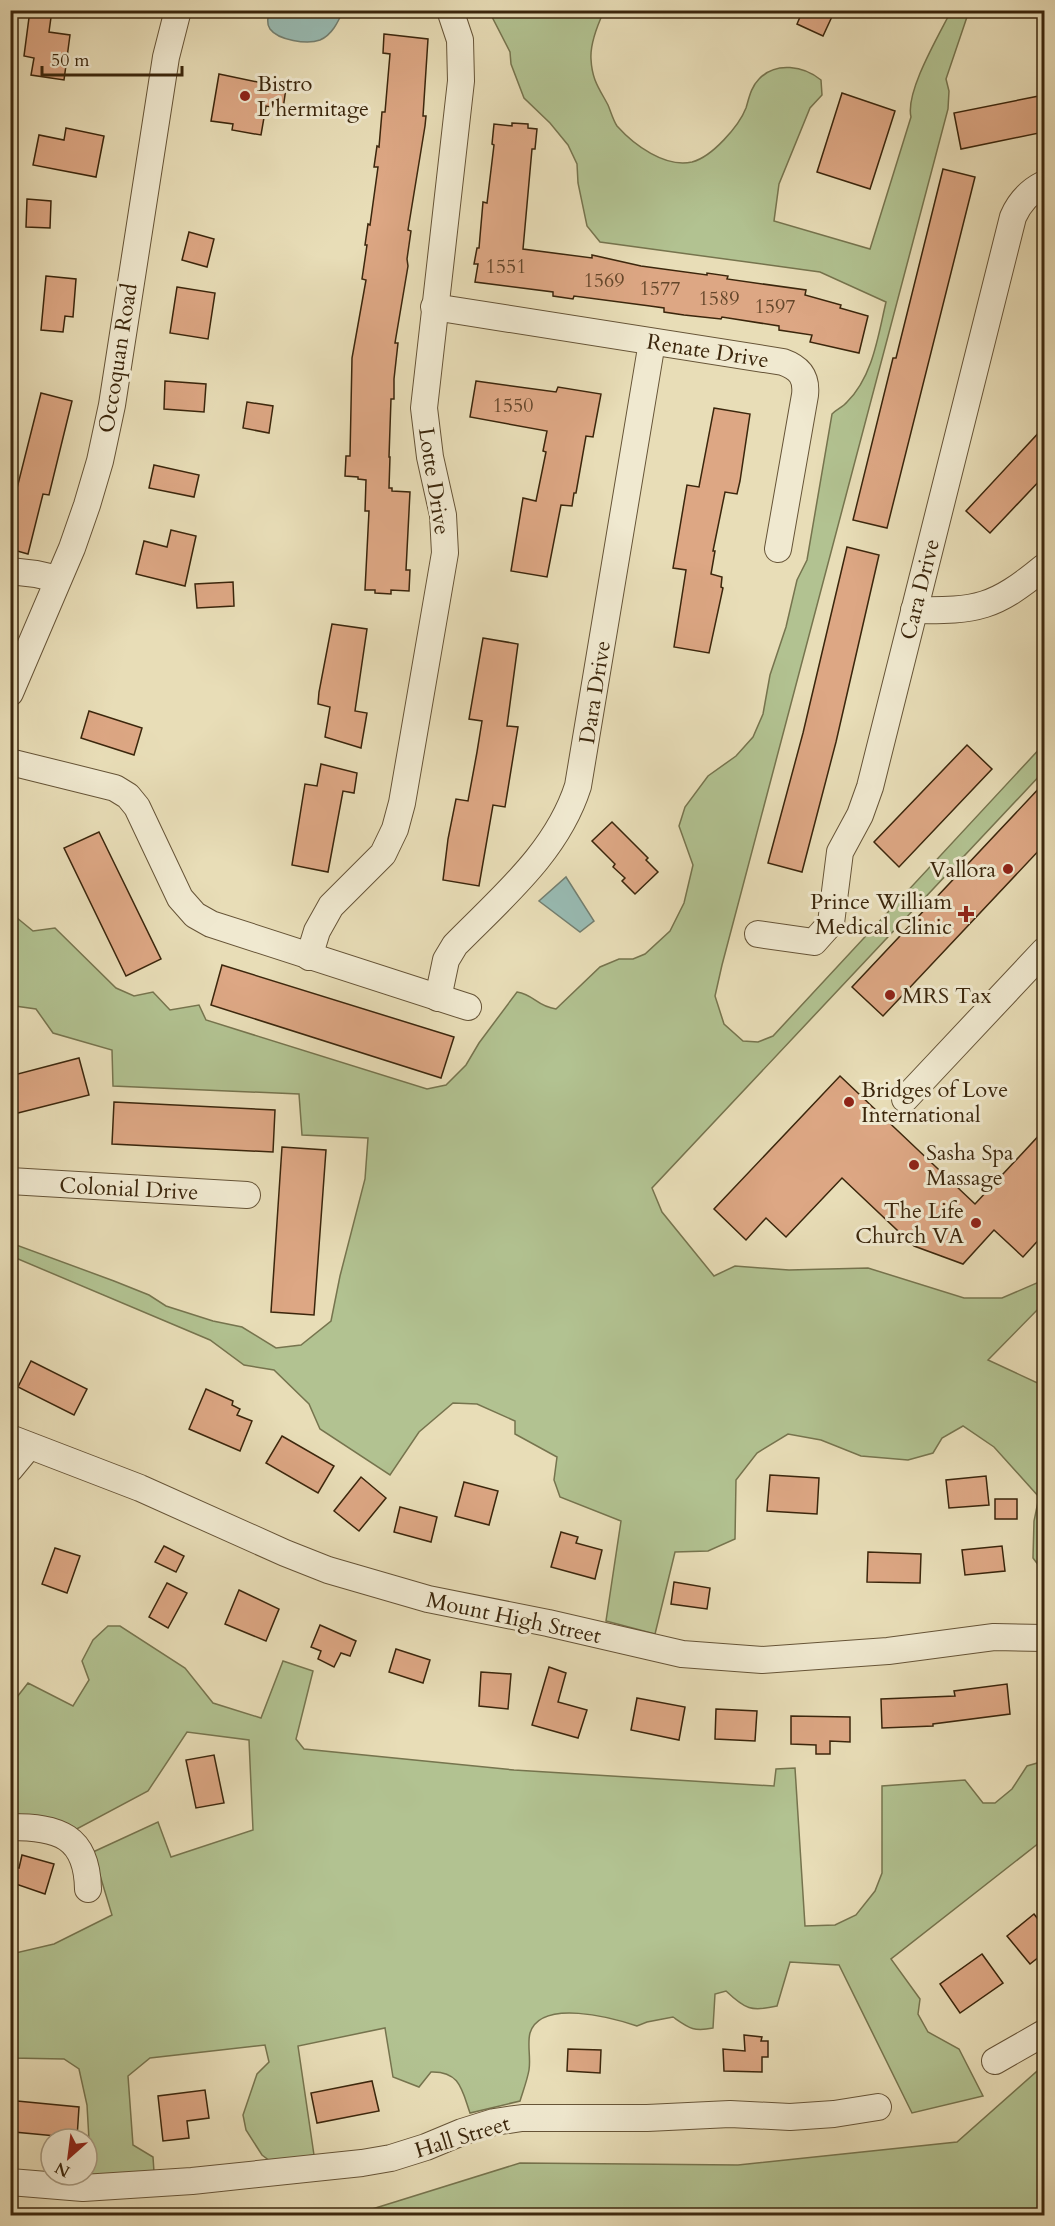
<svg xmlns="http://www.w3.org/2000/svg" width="1055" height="2226" viewBox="0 0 1055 2226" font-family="Cardo,serif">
	<rect width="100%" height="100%" fill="#e8ddb7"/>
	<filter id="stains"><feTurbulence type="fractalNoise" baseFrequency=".00333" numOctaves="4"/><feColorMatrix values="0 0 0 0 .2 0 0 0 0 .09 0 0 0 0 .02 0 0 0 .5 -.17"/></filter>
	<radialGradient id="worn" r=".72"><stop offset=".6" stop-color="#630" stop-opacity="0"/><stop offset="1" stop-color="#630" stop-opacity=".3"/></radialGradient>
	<!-- green -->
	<g fill="#b2c291" stroke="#76744e" stroke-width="1.5">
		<path d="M489,11H604C598,24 590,44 591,59C592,80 599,88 608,105C611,112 613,120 617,126C634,145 665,168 692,162C712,157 739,126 746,108C749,98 751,87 759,79C776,61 804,66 821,80L822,95L810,108L779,184L774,221L870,249L911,117C905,92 939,35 951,11H969L946,79L949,91L948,109L722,965L715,996L724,1024L743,1041L758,1042L773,1036L1044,744V771L652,1188L662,1212L714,1276L735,1266L789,1270L868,1268L964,1298H1002L1037,1283L1044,1275V1303L988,1360L1044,1386V1553L1039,1566L1033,1558L1034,1521L1039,1497L994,1447L963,1426L942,1438L933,1453L908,1460L861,1456L821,1440L788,1434L757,1453L736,1480L735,1539L708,1551L675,1552L655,1634L606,1621L621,1521L560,1497L554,1480L557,1457L515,1434V1421L477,1404L453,1403L419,1432L390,1475L320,1429L309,1404L274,1370L244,1365L210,1340L11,1256V1243L114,1281L149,1295L166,1306L213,1321L242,1327L276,1348L301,1345L331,1321L340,1276L365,1179L368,1138L302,1135L299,1094L113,1086L112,1050L53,1033L36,1009L15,1006L11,1003V913L33,931L55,928L116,988L134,996L153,992L170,1010L199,1005L206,1020L427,1089L446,1085L466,1065L479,1043L517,992C535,995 536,1006 556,1009L600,967L619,959H633L645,954L670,931L684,903L693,865L679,826L685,807L708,776L736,756L753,737L763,714L770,675L786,627L797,580L807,560L832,414C837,409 843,407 847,402C873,376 878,336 886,302L820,272L600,242L587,226L578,183L577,164L568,145L550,123L524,98L511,64L510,52Z"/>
		<path d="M108,1626H120L185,1668L213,1703L261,1718L283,1661L313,1671L296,1739L304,1749L514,1770L774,1786L776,1769L795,1768L805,1926L835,1925L856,1915L875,1891L882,1873V1786L965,1780L983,1803H995L1012,1789L1027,1766L1044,1761V1839L891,1959L920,1999L918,2014L928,2032L959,2049L983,2096L912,2113L839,1965L790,1962L777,2006C751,2012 745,2009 726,1991L715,1994L713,2028C693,2032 689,2028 673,2017L647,2022L637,2026C613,2018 541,1998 530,2033C527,2044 531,2058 529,2070C527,2081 523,2091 520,2101L470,2113C462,2090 460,2071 431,2072L419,2087L393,2077L385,2028L298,2046L314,2155L270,2161L262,2155L246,2130L243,2115L257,2074L269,2062L265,2045L150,2058L128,2076L133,2145L153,2157L154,2172L91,2175L87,2105L79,2069L64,2059L11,2058V1954L54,1944L112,1915L93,1852L158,1822L171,1857L253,1830L249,1740L187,1732L148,1791L73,1831L11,1816L10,1706L28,1683L73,1706L89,1680L82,1661L93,1640Z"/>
		<polygon points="1044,2065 1044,2215 353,2215 520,2163 738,2165 957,2142"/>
	</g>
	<!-- water -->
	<g fill="#98bbb3" stroke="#737f70" stroke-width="1.5">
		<path d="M270,10H343V11C338,22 332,35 320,40C307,45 278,40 270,29C266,23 268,17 270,10Z"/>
		<polygon points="566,877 594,921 580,932 539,901"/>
	</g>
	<!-- building -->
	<g fill="#dda784" stroke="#3b260c" stroke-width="1.5">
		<polygon points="30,10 52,10 49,32 70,35 64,80 31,75 34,58 24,56"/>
		<polygon points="803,10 835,10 823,36 797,24"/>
		<polygon points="384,34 428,39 423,116 426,116 425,126 408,230 411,231 407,259 408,266 395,343 398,343 394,379 394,399 391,399 389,457 390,457 389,488 392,488 392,491 410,492 406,570 410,570 409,591 391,590 391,594 375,593 375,590 365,590 369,511 365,511 366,480 358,479 358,477 345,476 346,456 350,456 352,358 366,280 362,279 367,245 365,245 368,224 370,225 378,167 374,167 377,146 379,147 382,112 385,112 390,54 383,53"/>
		<polygon points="219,74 286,88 283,109 266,106 261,135 232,130 233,124 211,121"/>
		<polygon points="842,93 895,111 870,189 817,172"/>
		<polygon points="1044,95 1044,132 961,149 954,113"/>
		<polygon points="512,123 528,124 528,128 537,129 535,149 532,149 523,249 592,258 592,255 641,266 707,275 707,273 728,276 727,279 806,290 805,295 841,305 840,308 868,316 859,353 810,342 812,335 779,330 779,326 722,317 721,319 684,315 664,312 664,308 650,306 574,296 573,299 553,296 553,292 475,282 478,264 474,264 477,248 479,248 483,202 487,203 494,145 492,144 494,124 512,126"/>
		<polygon points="66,128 104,136 96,177 33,165 39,135 64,140"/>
		<polygon points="943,169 975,177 887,528 853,520 893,358 896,358"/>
		<polygon points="27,199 51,201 50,228 26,227"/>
		<polygon points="189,232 214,239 207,267 182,260"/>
		<polygon points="46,276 76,279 73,317 65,316 63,332 41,330"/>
		<polygon points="177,287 215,293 208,339 170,333"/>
		<polygon points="165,381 206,384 204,412 164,409"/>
		<polygon points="476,381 556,392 558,387 601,394 593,437 586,436 576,493 574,493 572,506 561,505 547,577 511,571 523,498 536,501 546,452 543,451 547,431 470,417"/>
		<polygon points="41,393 72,401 49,495 43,494 28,554 10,549 10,516"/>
		<polygon points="247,402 273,406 269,433 243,428"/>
		<polygon points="714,408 750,414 740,481 737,494 725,492 713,551 715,551 711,574 722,577 721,587 723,588 709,653 674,647 686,570 673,568 687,485 699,487"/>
		<polygon points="1044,427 1044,476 990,533 966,511"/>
		<polygon points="154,465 199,475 194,497 149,488"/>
		<polygon points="171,530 196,536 185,586 136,574 144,541 167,547"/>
		<polygon points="847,547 879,555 836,742 802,872 768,863 803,733"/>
		<polygon points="233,582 234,606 197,608 195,584"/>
		<polygon points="332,624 367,629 355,711 367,713 361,748 325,737 330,707 318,704 319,692"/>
		<polygon points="483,638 518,644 507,726 518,727 505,807 493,805 479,886 443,880 448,839 456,799 468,801 477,752 482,721 469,719"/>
		<polygon points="89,711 142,728 134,755 81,738"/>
		<polygon points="967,745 992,769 899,867 874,842"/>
		<polygon points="321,764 357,773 354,793 343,791 328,872 292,865 305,784 317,786"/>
		<polygon points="1044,783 1044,845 883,1016 852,987"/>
		<polygon points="612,822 648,858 646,860 658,872 635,894 622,881 625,878 613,867 615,864 592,841"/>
		<polygon points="99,832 161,959 126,976 64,848"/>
		<polygon points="222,965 454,1037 441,1078 211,1005"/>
		<polygon points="79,1058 89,1095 10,1115 10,1076"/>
		<polygon points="840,1076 975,1204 1044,1130 1044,1234 1023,1257 994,1230 963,1264 914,1246 842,1178 786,1237 766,1218 746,1240 714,1209"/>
		<polygon points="114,1102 275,1110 273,1152 112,1144"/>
		<polygon points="282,1147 326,1150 314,1315 271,1312"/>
		<polygon points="31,1361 87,1389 74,1415 18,1387"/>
		<polygon points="206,1389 233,1401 232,1405 240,1409 237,1415 252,1421 240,1451 189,1429"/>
		<polygon points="282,1436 334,1466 318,1493 266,1463"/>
		<polygon points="770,1475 819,1478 817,1514 767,1511"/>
		<polygon points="986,1476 989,1505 949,1508 946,1480"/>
		<polygon points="361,1477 386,1498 359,1531 334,1511"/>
		<polygon points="464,1482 498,1491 489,1525 455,1516"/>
		<rect x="995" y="1499" width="22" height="20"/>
		<polygon points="400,1507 437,1517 431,1542 394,1532"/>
		<polygon points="561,1532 578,1537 576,1543 602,1550 595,1579 551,1567"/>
		<polygon points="164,1546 184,1556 176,1572 155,1562"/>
		<polygon points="1002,1546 1005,1571 965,1575 962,1550"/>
		<polygon points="55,1548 80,1556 67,1593 42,1584"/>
		<polygon points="868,1552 921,1554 920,1583 867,1582"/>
		<polygon points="674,1582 710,1588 707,1609 671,1604"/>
		<polygon points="167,1583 187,1593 168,1628 149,1617"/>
		<polygon points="239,1590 279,1609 266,1641 225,1624"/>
		<polygon points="320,1625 356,1641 350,1656 341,1653 334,1667 318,1659 321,1651 311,1647"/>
		<polygon points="396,1649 430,1660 423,1683 389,1672"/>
		<polygon points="549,1667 566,1673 558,1702 587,1710 578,1738 532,1725"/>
		<polygon points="481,1672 511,1674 508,1709 479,1706"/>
		<polygon points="1007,1684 1010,1714 933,1724 933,1726 882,1728 881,1699 955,1696 954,1691"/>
		<polygon points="637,1698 685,1707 679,1740 631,1730"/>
		<polygon points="716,1709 757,1711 755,1741 715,1739"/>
		<polygon points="791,1716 850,1717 850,1742 830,1741 830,1754 816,1754 816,1745 791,1744"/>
		<polygon points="214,1755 224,1803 196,1808 186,1760"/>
		<polygon points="22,1855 54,1864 45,1894 10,1882 10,1866 19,1868"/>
		<polygon points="1034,1914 1044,1927 1044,1953 1030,1964 1007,1936"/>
		<polygon points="982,1954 1003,1983 960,2013 940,1984"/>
		<polygon points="744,2035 762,2037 761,2041 768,2041 768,2057 762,2057 762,2072 724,2071 723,2049 745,2051"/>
		<polygon points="568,2049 601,2050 600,2073 567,2071"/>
		<polygon points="372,2081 379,2111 317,2123 311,2093"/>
		<polygon points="205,2090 209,2118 187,2121 189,2138 163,2141 158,2096"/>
		<polygon points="17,2101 79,2107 77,2138 14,2132"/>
	</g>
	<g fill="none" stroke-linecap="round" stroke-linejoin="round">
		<defs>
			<g id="minor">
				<path d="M434,307L783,362C800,368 807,377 805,395L778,549"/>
				<polyline points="10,571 36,574 58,579"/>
				<path d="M914,610C978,611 994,608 1044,567"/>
				<polyline points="10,693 72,548 87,505 100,461 112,405 166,57 178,10"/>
				<polyline points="10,762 115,788 128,796 137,807 180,898 195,915 211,924 468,1007"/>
				<path d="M758,934L814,942L831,923L840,852L860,815L870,787L1013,217C1019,203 1030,191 1044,184"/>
				<polyline points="309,957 317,931 331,906 383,854 395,829 402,803 445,553 443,515 430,457 424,408 461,81 460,40 450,10"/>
				<path d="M438,998L446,960L455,945C502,897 557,852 578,786L652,342"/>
				<polyline points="905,1099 1044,951"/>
				<polyline points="10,1181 247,1195"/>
				<polyline points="10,1438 140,1488 285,1553 328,1570 428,1599 548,1623 682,1654 762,1660 888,1651 994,1637 1044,1638"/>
				<polyline points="10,1469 29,1446"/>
				<path d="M10,1827C59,1827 87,1836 88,1889"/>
				<polyline points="995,2061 1044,2033"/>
				<polyline points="10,2182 83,2188 192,2181 362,2163 391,2158 426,2147 462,2132 494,2122 522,2118 647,2118 730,2114 790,2117 834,2114 878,2107"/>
			</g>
		</defs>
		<!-- minor casing -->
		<use href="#minor" stroke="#665437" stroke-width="28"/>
		<!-- minor -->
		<use href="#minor" stroke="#f0e9d0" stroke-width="26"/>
	</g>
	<!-- markers -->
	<g fill="#8f2418" stroke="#f0e9d0" stroke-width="2">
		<circle cx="245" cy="96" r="6"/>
		<circle cx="1008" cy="869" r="6"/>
		<path d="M963 905h6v6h6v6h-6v6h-6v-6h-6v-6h6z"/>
		<circle cx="890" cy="995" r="6"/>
		<circle cx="849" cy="1102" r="6"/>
		<circle cx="914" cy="1165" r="6"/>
		<circle cx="976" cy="1223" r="6"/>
	</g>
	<g text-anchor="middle" stroke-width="6" stroke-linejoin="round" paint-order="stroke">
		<!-- number labels -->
		<g font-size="20" fill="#64462a">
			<text x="506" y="273">1551</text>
			<text x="604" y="287">1569</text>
			<text x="660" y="295">1577</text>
			<text x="719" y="305">1589</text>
			<text x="775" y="313">1597</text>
			<text x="513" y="412">1550</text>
		</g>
		<!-- poi labels -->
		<g font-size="22" fill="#3b260c" stroke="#f0e9d0" text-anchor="start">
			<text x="257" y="91">Bistro<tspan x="257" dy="25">L'hermitage</tspan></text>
			<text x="996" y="877" text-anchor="end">Vallora</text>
			<text x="952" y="909" text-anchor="end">Prince William<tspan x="952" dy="25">Medical Clinic</tspan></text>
			<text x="902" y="1003">MRS Tax</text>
			<text x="861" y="1097">Bridges of Love<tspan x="861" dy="25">International</tspan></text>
			<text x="926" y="1160">Sasha Spa<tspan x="926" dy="25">Massage</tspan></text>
			<text x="964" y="1218" text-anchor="end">The Life<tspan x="964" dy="25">Church VA</tspan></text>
		</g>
		<!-- street labels -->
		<g font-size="22" fill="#3b260c" stroke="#f0e9d0">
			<text transform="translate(708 350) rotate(9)" y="8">Renate Drive</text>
			<text transform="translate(117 358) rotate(-81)" y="8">Occoquan Road</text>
			<text transform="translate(435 481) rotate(81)" y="8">Lotte Drive</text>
			<text transform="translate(919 589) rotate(-76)" y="8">Cara Drive</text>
			<text transform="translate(594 692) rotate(-81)" y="8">Dara Drive</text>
			<text transform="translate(129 1188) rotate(3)" y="8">Colonial Drive</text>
			<text transform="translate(514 1617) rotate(12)" y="8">Mount High Street</text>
			<text transform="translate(462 2136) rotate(-17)" y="8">Hall Street</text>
		</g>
	</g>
	<!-- margin -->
	<rect width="1055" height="2226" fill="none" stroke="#e8ddb7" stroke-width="36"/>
	<rect x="12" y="12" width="1031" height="2202" fill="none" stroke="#3b260c" stroke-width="3"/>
	<rect x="18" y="18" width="1019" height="2190" fill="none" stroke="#3b260c" stroke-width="1.5"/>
	<!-- north arrow -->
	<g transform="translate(69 2157) rotate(208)"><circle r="28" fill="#f0e9d0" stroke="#a89b82" stroke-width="1.5"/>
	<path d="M0-4.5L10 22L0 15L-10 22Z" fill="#8f2418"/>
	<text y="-9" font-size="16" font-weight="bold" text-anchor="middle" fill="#3b260c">N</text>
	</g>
	<!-- scale -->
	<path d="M42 66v9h140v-9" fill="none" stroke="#3b260c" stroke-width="3"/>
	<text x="51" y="66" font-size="18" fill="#3b260c" stroke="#f0e9d0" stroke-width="4.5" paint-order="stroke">50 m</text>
	<rect width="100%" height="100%" filter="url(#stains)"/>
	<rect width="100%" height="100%" fill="url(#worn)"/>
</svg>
